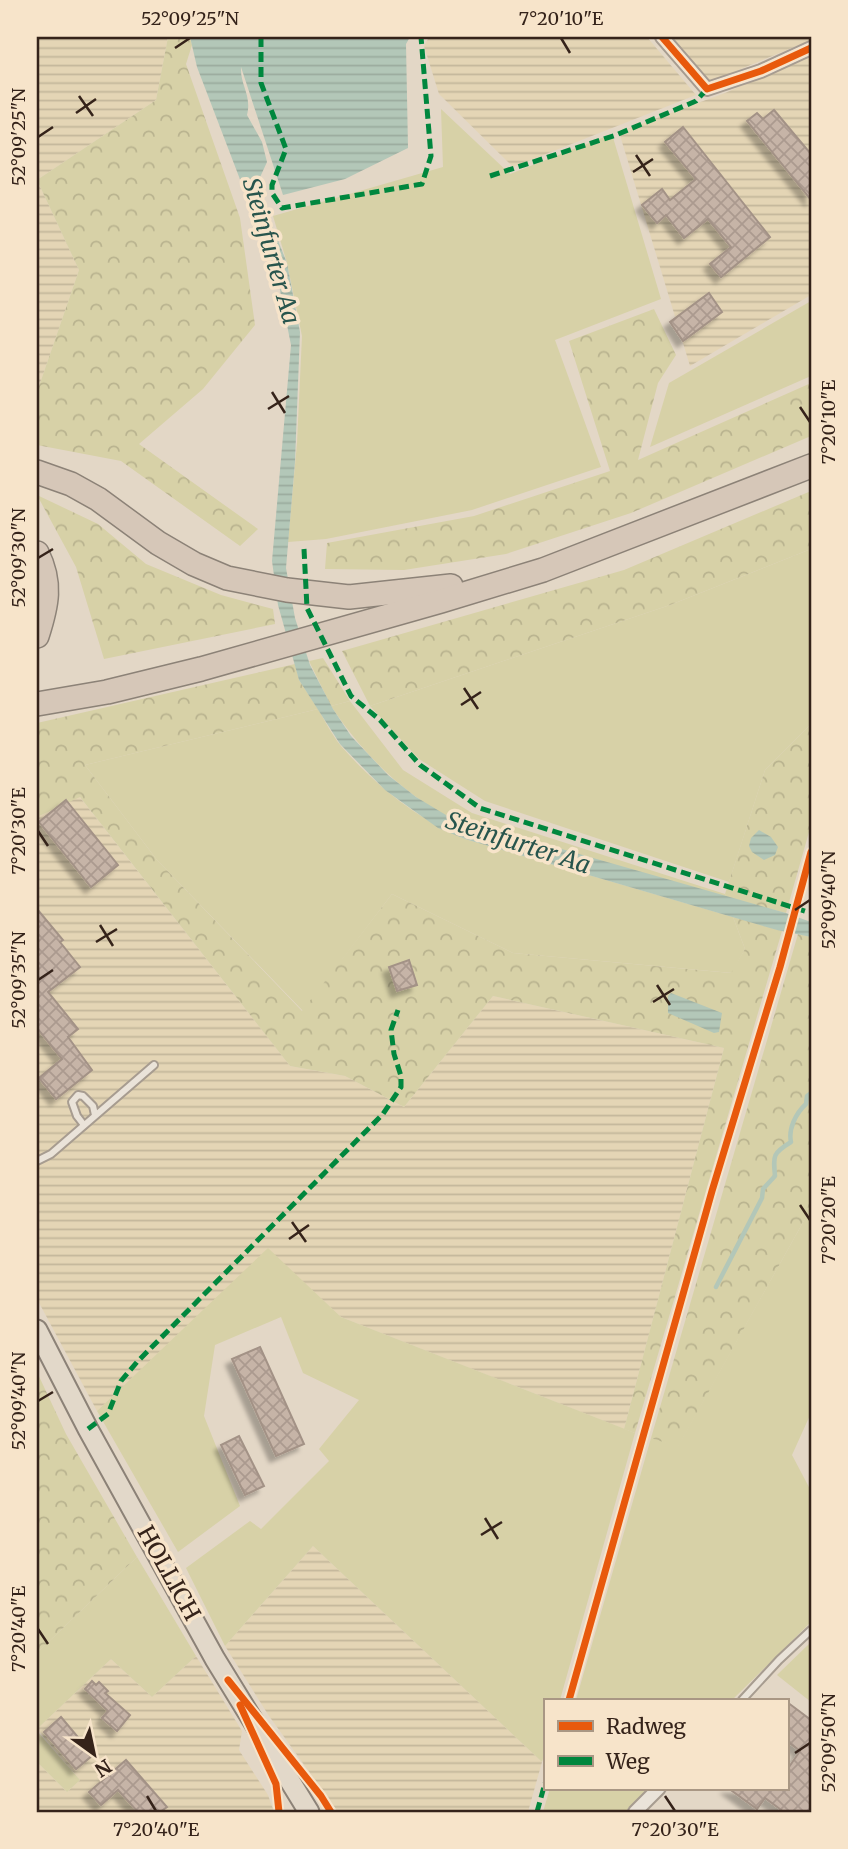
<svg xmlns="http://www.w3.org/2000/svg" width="848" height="1849" viewBox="0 0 848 1849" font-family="Merriweather,serif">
	<defs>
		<pattern id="farmland-rules" width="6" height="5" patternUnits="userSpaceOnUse" patternTransform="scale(1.75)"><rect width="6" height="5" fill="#e4d5b5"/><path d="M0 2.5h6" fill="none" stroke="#c4b79b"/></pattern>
		<pattern id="forest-crowns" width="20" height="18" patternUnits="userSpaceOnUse" patternTransform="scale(1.75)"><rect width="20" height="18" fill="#d7d1a7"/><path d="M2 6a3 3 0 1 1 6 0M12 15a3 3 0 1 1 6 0" fill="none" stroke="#b9b38f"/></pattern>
		<pattern id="water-rules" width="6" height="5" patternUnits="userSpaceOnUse" patternTransform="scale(1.75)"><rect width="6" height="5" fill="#b3c7b8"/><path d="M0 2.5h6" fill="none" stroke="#9bab9e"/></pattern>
		<pattern id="building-cross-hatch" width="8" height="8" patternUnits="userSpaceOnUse" patternTransform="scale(1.75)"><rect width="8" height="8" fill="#c6b4a7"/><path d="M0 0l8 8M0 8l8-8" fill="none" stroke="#ab9a8f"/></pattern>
		<filter id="shadow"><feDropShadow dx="-6" dy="6" stdDeviation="2" flood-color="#0004"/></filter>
	</defs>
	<rect width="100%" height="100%" fill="#e3d7c6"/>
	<!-- farmland -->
	<g fill="url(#farmland-rules)">
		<polygon points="37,37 168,37 156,100 37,180 79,270 37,392"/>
		<polygon points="429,37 647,37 696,95 513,167 439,94 424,46"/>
		<polygon points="670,37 811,37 811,40 714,80 703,80"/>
		<polygon points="811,55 811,295 690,366 619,132 725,93"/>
		<polygon points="79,796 290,1066 345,1076 404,1107 493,996 724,1048 624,1429 341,1317 268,1249 97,1411 37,1299 37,817"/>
		<polygon points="313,1546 542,1762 528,1812 338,1812 269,1716 225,1646"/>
		<polygon points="196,1656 242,1731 239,1750 268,1795 274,1812 37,1812 37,1762 67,1792 80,1780 37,1729 111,1659 152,1697"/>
	</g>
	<!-- green -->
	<g fill="#d7d1a7">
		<polygon points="441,109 510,174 612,134 661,299 555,340 601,467 472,510 326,539 288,542 297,443 302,336 287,263 273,216 443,167"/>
		<polygon points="811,301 811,376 650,447 669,383"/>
		<polygon points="811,549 811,724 765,770 729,882 485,801 419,759 370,706 670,605"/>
		<path d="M350,701L403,770L472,813L725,894L727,898C660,879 593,859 527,840C506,833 480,832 460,823C406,798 363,754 331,706Z"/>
		<path d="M318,709C325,721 332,735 341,746C375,785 417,819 465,839L733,917L745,949L732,973L513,953L392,894L303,1011L157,860L85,765Z"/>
		<polygon points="811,1208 811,1413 792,1455 811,1491 811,1622 732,1700 576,1700 651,1438 678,1446"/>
		<polygon points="268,1248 341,1317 635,1433 560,1700 545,1700 545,1752 542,1762 313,1546 225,1646 186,1568 250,1521 261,1529 329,1461 319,1449 359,1400 303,1373 281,1317 215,1345 204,1416 240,1506 178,1552 97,1411"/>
		<polygon points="137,1557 196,1656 152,1697 111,1659 37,1729 37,1653"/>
		<polygon points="811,1642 811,1702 777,1675"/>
		<polygon points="37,1731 80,1780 67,1792 37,1762"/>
		<polygon points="550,1788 648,1788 625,1812 543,1812"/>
	</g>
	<!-- forest -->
	<g fill="url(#forest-crowns)">
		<polygon points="168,37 190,37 192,45 186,64 240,218 255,325 203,389 139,444 258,529 240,546 121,461 37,445 37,392 79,270 37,180 156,100"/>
		<polygon points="654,309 676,355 658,383 638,460 811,383 811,436 631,513 506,554 404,570 325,569 327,543 474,516 610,471 569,341"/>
		<polygon points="811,491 811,549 670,605 370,706 342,651 624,570"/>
		<polygon points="37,495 98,524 146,564 221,595 273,609 275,624 104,659 76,567"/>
		<polygon points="323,658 350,701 331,706 309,661"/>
		<polygon points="295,664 299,680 318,709 85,765 157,860 302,1011 392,894 513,953 731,973 745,949 733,917 782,931 635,1433 624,1429 724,1048 493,996 404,1107 345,1076 290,1066 80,797 37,817 37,723"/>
		<polygon points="811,724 811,825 786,913 727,898 725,894 765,770"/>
		<polygon points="798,934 811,937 811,1208 678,1447 651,1438"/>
		<polygon points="37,1372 66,1434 137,1557 37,1653"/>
	</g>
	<!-- water -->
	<g fill="url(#water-rules)">
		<path d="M190,37H410L406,44L408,148L345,179L283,195L241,67C240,85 252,95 247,115L262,142L267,162L256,186L287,263L300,332L295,462L286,568L295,618L310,665L333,709L351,736L388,775L416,797L461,824L516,836L786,913L811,922V937L777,930L465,839L438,828L385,790L340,744L299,680L278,605L272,561L291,345L280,290L267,248L254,226L241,182L197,67Z"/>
		<polygon points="759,830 771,837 778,847 775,855 764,860 752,852 749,846 751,838"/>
		<polygon points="671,993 722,1013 719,1032 714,1033 668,1013 668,996"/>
	</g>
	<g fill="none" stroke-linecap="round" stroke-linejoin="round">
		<!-- stream -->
		<path stroke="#b3c7b8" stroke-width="4.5" d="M716,1287L762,1198L763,1189L775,1176C773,1155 773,1153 791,1142C788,1129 796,1113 806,1104L807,1096L811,1093"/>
	</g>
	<!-- building -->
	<g fill="url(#building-cross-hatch)" stroke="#a39286" stroke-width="2" filter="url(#shadow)">
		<polygon points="774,110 811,154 811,200 747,121 757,113 763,119"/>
		<polygon points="683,127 770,237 721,277 710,264 731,247 708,219 684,238 666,215 657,223 642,205 662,189 670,200 696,179 665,142"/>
		<polygon points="709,293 722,312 683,341 670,322"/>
		<polygon points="66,800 118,865 91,887 39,822"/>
		<polygon points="37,909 63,940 60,942 80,967 48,992 78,1029 68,1037 92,1070 56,1099 39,1078 62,1059 37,1028"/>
		<polygon points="409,960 417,985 397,991 389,967"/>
		<polygon points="260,1347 304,1444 276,1456 232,1359"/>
		<polygon points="239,1436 264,1486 245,1495 221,1445"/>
		<polygon points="92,1681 96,1685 99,1682 108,1691 105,1693 130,1715 117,1731 102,1718 108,1711 85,1689"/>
		<polygon points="787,1702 811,1720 811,1812 784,1812 765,1798 757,1809 728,1788 787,1788 787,1770 800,1751 787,1741"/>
		<polygon points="61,1717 93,1755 76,1769 44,1732"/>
		<polygon points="126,1760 167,1807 160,1812 138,1812 118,1790 101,1805 89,1792"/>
	</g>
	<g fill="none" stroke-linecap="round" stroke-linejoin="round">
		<defs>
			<g id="lane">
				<polyline points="84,1125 77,1116 72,1102 78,1095 83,1096 93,1106 95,1115"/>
				<polyline points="37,1161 51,1154 154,1065"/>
				<polyline points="742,1700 779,1660 811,1630"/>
			</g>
			<g id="street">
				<polyline points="662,37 707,89 761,71 811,48"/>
				<polyline points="635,1812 659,1788"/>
			</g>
			<polyline id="primary" points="37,1330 88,1429 215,1659 309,1812"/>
			<g id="highway">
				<polyline points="37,472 71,484 98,499 158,543 194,564 227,578 287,590 349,597 451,586"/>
				<path d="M37,553C52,583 47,605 37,636"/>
				<polyline points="37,704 107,692 201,669 441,601 543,570 811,466"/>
			</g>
		</defs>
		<!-- lane casing -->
		<use href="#lane" stroke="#a79c90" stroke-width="10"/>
		<!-- street casing -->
		<use href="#street" stroke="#a79c90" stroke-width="16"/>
		<!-- primary casing -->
		<use href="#primary" stroke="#8c8277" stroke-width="23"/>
		<!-- highway casing -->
		<use href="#highway" stroke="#8c8277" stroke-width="26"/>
		<!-- lane -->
		<use href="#lane" stroke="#eae3d9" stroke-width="6"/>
		<!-- street -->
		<use href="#street" stroke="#eae3d9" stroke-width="12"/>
		<!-- primary -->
		<use href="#primary" stroke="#e2d8c9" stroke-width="19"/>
		<!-- highway -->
		<use href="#highway" stroke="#d6c7b8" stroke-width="23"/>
		<!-- quiet -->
		<g stroke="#00873e" stroke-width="5" stroke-dasharray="10 5" stroke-linecap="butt">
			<polyline points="261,37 261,83 286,149 272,185 272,193 282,208 422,184 431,156 421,37"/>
			<polyline points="490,176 616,135 696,101 707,89"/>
			<polyline points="304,549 307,608 351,696 380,720 420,765 480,808 811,913"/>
			<polyline points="88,1429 108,1414 121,1381 137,1362 383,1114 401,1087 401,1076 394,1054 391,1030 398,1010"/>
			<polyline points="537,1812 545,1783"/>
		</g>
		<defs>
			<g id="cycleway">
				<polyline points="662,37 707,89 761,71 811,48"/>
				<polyline points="228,1680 321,1796 331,1812"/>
				<polyline points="569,1700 712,1191 780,967 811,852"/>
				<polyline points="240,1705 276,1784 279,1812"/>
			</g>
		</defs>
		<!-- cycleway casing -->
		<use href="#cycleway" stroke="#f7e4ca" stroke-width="11"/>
		<!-- cycleway -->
		<use href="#cycleway" stroke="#e8590c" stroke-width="7"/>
	</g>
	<!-- ticks -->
	<path fill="none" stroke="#35231a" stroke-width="2.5" d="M561,38L570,53M175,48L190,38M79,96L93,116M76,113L96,99M38,137L53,127M636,155L650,176M633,172L653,159M272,392L285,413M800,407L810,422M268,409L289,396M38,558L53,549M464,688L478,709M461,705L481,692M38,831L48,846M795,910L810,900M100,925L113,946M96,942L117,929M38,980L53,970M657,985L670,1005M653,1002L674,989M800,1205L810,1220M292,1222L306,1242M289,1239L309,1225M38,1401L53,1392M485,1518L498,1539M481,1535L502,1522M38,1629L48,1644M795,1753L810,1743M147,1796L156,1811M665,1796L675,1811"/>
	<g text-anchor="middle" stroke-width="7" stroke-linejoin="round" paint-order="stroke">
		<!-- street labels -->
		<g font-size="23" fill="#35231a" stroke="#f7e4ca">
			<text transform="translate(169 1573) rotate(61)" y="8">HOLLICH</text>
		</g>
		<!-- water labels -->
		<g font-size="24" font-style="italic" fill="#28554d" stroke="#f7e4ca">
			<text transform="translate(271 251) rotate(74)" y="8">Steinfurter Aa</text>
			<text transform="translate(518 843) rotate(18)" y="8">Steinfurter Aa</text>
		</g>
	</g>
	<!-- border -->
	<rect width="848" height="1849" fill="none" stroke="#f7e4ca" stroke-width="77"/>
	<!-- legend -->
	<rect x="544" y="1699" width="245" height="91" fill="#f7e4ca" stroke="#a99784" stroke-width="2"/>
	<rect x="558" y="1721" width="35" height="10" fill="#e8590c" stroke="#a99784" stroke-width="2"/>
	<text x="606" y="1734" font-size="21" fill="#35231a">Radweg</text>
	<rect x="558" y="1756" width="35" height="10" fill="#00873e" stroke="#a99784" stroke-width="2"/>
	<text x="606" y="1769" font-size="21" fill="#35231a">Weg</text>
	<!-- north arrow -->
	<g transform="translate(94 1754) rotate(147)" stroke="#f7e4ca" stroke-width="5" paint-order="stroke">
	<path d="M0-5L12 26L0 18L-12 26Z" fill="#35231a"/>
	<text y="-10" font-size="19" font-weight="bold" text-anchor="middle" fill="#35231a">N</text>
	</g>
	<rect x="38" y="38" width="772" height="1773" fill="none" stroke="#35231a" stroke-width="2.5"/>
	<g font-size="18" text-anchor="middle" fill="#35231a">
		<text x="190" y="25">52°09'25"N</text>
		<text x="561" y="25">7°20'10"E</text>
		<text transform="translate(19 137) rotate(-90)" y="6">52°09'25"N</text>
		<text transform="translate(829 422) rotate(-90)" y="6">7°20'10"E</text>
		<text transform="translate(19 558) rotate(-90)" y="6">52°09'30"N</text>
		<text transform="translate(19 831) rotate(-90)" y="6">7°20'30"E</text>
		<text transform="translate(829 900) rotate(-90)" y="6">52°09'40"N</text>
		<text transform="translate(19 980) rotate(-90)" y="6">52°09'35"N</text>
		<text transform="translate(829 1220) rotate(-90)" y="6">7°20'20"E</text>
		<text transform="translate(19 1401) rotate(-90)" y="6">52°09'40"N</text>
		<text transform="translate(19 1629) rotate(-90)" y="6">7°20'40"E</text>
		<text transform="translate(829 1743) rotate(-90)" y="6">52°09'50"N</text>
		<text x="156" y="1836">7°20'40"E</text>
		<text x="675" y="1836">7°20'30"E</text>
	</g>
</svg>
